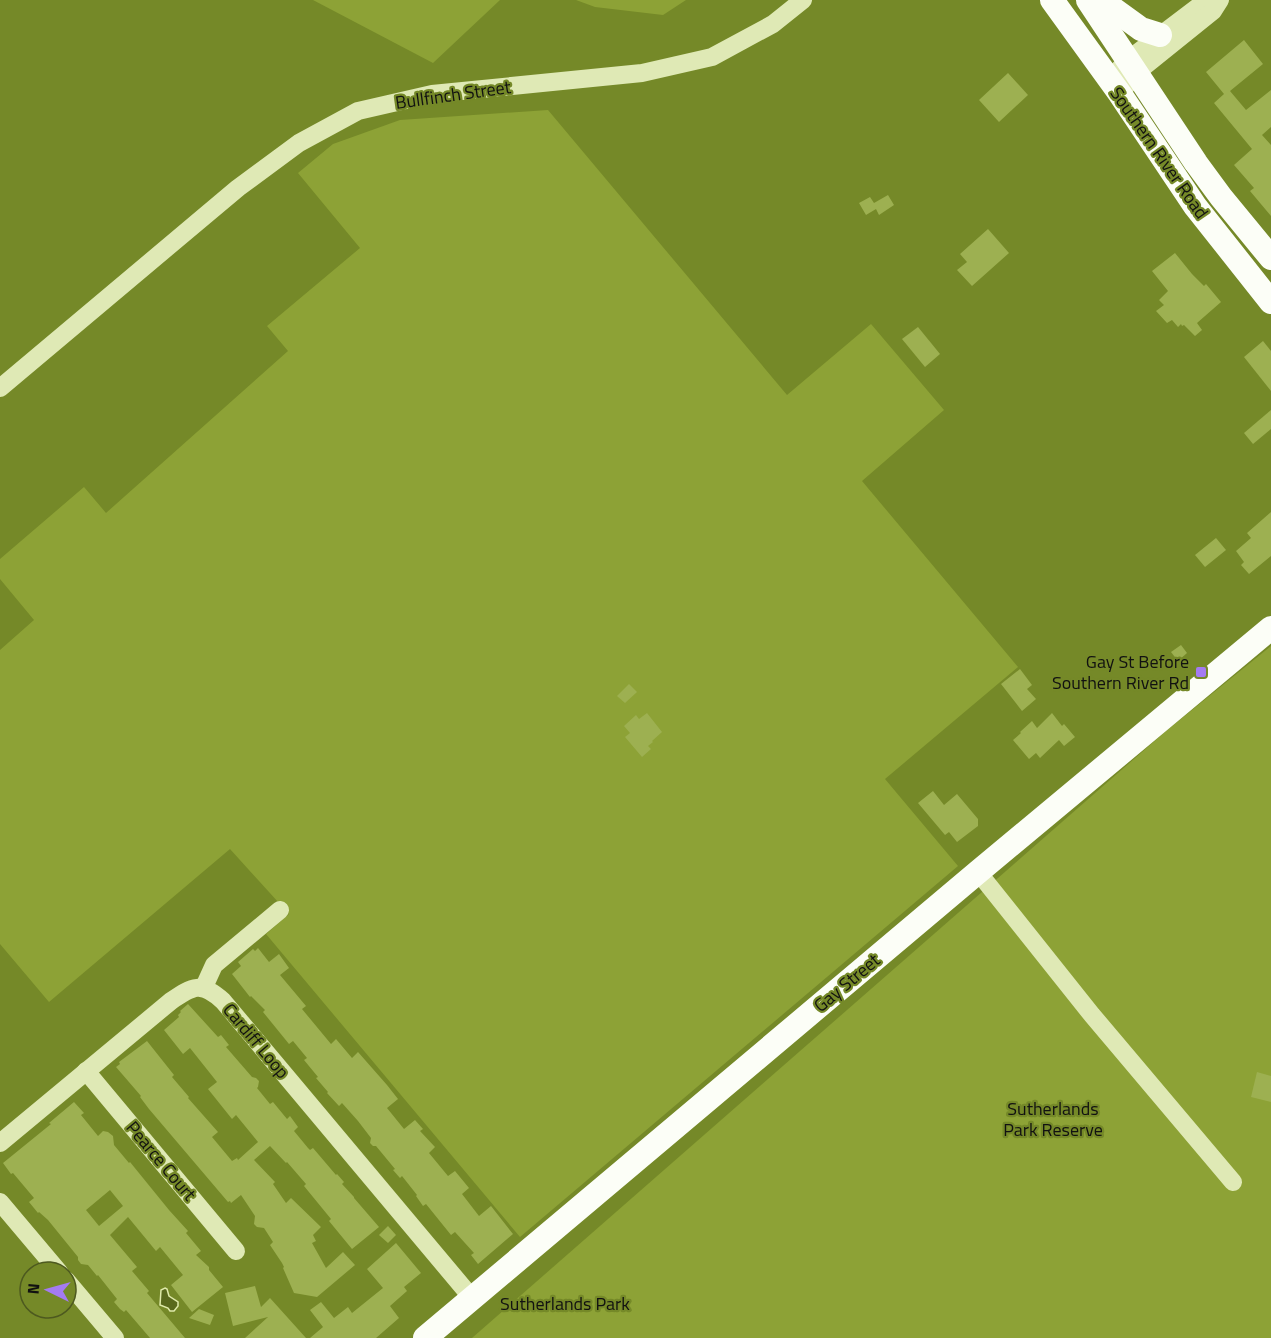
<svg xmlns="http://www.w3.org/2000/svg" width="1271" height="1338" viewBox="0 0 1271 1338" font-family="'Titillium Web',sans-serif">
	<rect width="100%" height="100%" fill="#758928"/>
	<!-- green -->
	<g fill="#8da236">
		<polygon points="313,0 500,0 433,63"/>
		<polygon points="576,0 686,0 663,15 595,7"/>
		<polygon points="548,110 787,395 871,324 944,410 862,481 1018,667 885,779 958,866 520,1237 266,934 289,914 230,849 49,1002 0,944 0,650 34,620 0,579 0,559 84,487 106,513 288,351 267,326 360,248 298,173 333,144 400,120"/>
		<polygon points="1271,646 1271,1338 472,1338 1166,731"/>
	</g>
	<!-- water -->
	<polygon fill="#59691c" stroke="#dee9a9" stroke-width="1.5" points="165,1288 167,1289 169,1296 178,1302 178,1306 174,1311 170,1311 168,1308 160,1305 161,1290"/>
	<!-- building -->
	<g fill="#9db051" fill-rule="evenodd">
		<polygon points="1244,40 1263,64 1230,91 1246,110 1271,90 1271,127 1262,135 1271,145 1271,216 1250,191 1254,188 1234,165 1252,149 1214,103 1224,94 1206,72"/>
		<polygon points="1008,73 1028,95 999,122 979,100"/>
		<polygon points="888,195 894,205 879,215 876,209 866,215 859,203 870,197 874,203"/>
		<polygon points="988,229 1009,253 972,286 957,270 967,262 960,254"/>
		<polygon points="1175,253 1192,274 1204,286 1206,284 1221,302 1197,323 1202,330 1195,336 1184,325 1182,326 1181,324 1178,327 1172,320 1167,323 1156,311 1164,305 1159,300 1168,291 1152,271"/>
		<polygon points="918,327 940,354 925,367 902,339"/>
		<polygon points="1263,341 1271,351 1271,391 1244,357"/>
		<polygon points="1271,410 1271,429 1253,444 1244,433"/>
		<polygon points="1271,512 1271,556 1249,574 1241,565 1244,562 1236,551 1251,538 1247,533"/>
		<polygon points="1216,538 1226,550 1205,567 1195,555"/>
		<polygon points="1181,645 1187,653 1178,661 1171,652"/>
		<polygon points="1020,669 1032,685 1027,689 1036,699 1022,711 1001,684"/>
		<polygon points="629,684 637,692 625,703 617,696"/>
		<polygon points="647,713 662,732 652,741 653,742 648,746 651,749 642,757 625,737 630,733 624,726 636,715 639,719"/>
		<polygon points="1052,713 1062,726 1064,724 1075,737 1064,746 1059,740 1040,758 1036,753 1029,759 1013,740 1021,733 1020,732 1032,721 1037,728"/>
		<polygon points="933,791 944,805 957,794 978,819 978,826 957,842 949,832 945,835 918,803"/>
		<polygon points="258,948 269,962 279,954 289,968 280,975 306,1006 302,1009 331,1044 336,1039 352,1058 358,1052 387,1085 398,1099 387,1108 404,1129 415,1120 423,1129 420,1131 435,1147 429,1153 448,1176 455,1171 469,1188 462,1194 479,1216 491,1206 513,1234 478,1264 471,1255 474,1253 455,1232 451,1235 426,1204 423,1206 416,1196 417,1195 402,1176 400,1178 393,1170 395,1169 376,1146 373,1146 370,1143 371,1138 358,1121 342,1103 339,1106 327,1093 328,1092 316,1078 318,1077 304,1060 307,1058 293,1041 289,1044 263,1012 265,1010 251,996 250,997 232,974 241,966 238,962 253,949 255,951"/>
		<polygon points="188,1004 218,1037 221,1035 229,1045 226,1047 252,1077 256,1078 259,1081 258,1087 257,1088 270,1104 273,1102 287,1119 290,1116 298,1127 294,1131 308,1148 310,1150 313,1148 336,1175 337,1174 344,1182 342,1184 354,1197 354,1198 379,1227 352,1249 329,1221 331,1219 304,1186 306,1184 287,1162 286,1163 270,1146 254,1160 275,1182 273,1184 286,1203 291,1198 321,1227 313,1235 316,1241 312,1243 326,1268 343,1252 355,1265 317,1297 294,1293 283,1268 284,1267 282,1263 270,1245 273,1242 264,1228 257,1227 254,1224 255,1216 241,1195 231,1203 230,1201 228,1202 149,1109 140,1097 141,1096 116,1067 120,1064 119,1062 147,1041 174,1075 172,1077 189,1097 188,1098 218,1132 212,1137 232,1161 237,1158 238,1160 258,1142 236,1115 232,1119 208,1089 217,1082 190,1048 183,1054 164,1030 179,1017 178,1015 181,1012 180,1011"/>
		<polygon points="1257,1072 1271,1076 1271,1102 1251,1097"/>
		<path d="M74,1102L84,1113L81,1115L98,1136L103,1131L108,1132L113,1136L114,1145L129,1163L130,1162L169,1210L188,1231L186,1233L201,1251L196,1255L209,1267V1270L223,1287L192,1312L171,1285L183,1275L160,1247L156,1251L128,1217L110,1235L137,1267L132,1271L149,1291L147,1293L185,1338H150L126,1310L124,1312L120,1309L114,1302L117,1299L98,1275L97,1276L88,1265L81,1264L78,1260V1257L48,1220L39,1212L38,1213L29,1202L34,1198L13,1173L11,1174L3,1163L51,1124L49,1123ZM110,1190L123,1206L99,1226L86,1210Z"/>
		<polygon points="388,1226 396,1235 388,1243 379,1235"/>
		<polygon points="396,1243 421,1273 404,1287 407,1291 390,1306 399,1318 376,1338 310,1338 323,1327 310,1310 321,1302 334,1318 348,1307 352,1313 383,1288 367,1269"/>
		<polygon points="255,1286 261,1307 270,1298 306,1338 245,1338 268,1317 233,1326 225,1293"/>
		<polygon points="199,1309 214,1315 210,1325 189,1318"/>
	</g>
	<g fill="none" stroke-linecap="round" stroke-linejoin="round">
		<!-- minor -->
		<g stroke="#dfe9b5" stroke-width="18">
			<polyline points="1109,80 1128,60 1207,0"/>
			<polyline points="1120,94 1136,73 1213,11 1220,0"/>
			<polyline points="0,388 238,188 299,143 358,111 432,94 642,73 712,57 773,24 803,0"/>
			<polyline points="978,872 1092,1015 1233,1182"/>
			<polyline points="204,987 214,965 280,910"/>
			<polyline points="86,1071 236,1251"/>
			<path d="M0,1143L171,1001C193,986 201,981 223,1001L472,1298"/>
			<polyline points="0,1202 59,1272"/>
			<polyline points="66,1280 115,1338"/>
		</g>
		<!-- major -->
		<g stroke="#fcfef7" stroke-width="24">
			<polyline points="1052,0 1120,94 1195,206 1271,302"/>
			<polyline points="1088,0 1196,163 1221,197 1271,258"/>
			<polyline points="1101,0 1141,29 1160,35"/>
			<polyline points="425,1338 978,872 1271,628"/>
		</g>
	</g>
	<!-- markers -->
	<rect fill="#a47bf1" stroke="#758928" stroke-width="2" x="1195" y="666" width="12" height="12" rx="3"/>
	<g text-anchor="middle" stroke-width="4.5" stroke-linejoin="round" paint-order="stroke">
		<!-- street labels -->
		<g font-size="18" fill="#111" stroke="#758928">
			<text transform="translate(453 95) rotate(-8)" y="6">Bullfinch Street</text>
			<text transform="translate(1159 153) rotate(55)" y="6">Southern River Road</text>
			<text transform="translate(847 983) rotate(-40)" y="6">Gay Street</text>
			<text transform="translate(256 1041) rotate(50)" y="6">Cardiff Loop</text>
			<text transform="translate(161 1161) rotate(50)" y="6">Pearce Court</text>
		</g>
		<!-- poi labels -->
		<g font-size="18" fill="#111" stroke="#758928" text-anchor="end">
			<text x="1189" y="668">Gay St Before<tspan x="1189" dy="21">Southern River Rd</tspan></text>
		</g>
		<!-- park labels -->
		<g font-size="18" fill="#111" stroke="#758928">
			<text x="1053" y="1115">Sutherlands<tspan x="1053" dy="21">Park Reserve</tspan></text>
			<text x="565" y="1310">Sutherlands Park</text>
		</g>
	</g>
	<!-- north arrow -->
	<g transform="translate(48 1290) rotate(275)"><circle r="28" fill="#758928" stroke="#4d591f" stroke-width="1.5"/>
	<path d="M0-4.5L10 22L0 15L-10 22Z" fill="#a47bf1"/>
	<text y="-9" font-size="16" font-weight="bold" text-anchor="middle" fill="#111111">N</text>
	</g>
</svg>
